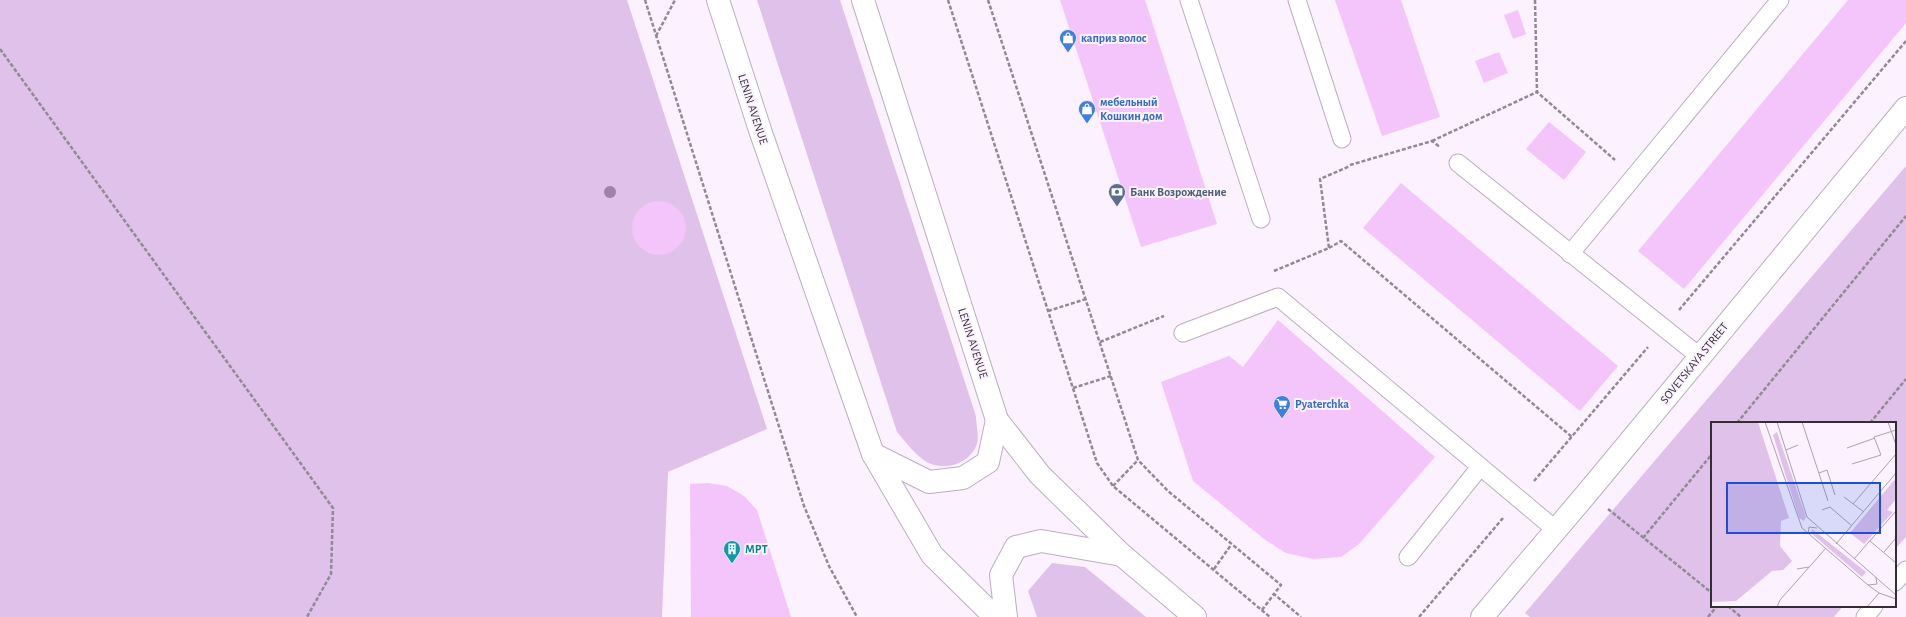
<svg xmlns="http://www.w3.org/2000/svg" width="1906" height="617" viewBox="0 0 1906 617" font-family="'Alegreya Sans',sans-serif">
	<rect width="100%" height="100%" fill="#fbf1ff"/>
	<!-- green -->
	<g fill="#dfc1e9">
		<polygon points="0,0 627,0 767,429 668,472 662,617 0,617"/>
		<path d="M757,0H840L976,416C976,424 979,437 977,444C970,463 948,470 931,464C919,460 905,441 897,432Z"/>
		<polygon points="1906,166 1906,537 1895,549 1895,423 1712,423 1712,606 1843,606 1834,617 1530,617 1525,613"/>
		<polygon points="1052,563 1085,567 1146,617 1037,617 1028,591"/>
	</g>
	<!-- building -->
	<g fill="#f3c5fb">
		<polygon points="1060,0 1145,0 1217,224 1141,247"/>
		<polygon points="1335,0 1401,0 1440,117 1382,136"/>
		<polygon points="1848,0 1906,0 1906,23 1684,289 1638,251"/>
		<polygon points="1518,10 1526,34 1513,39 1504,15"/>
		<polygon points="1499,52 1508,73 1484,83 1475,61"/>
		<polygon points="1549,122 1586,152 1564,180 1526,149"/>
		<polygon points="1401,183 1618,366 1580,411 1363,228"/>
		<circle cx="659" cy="228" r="27"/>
		<polygon points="1278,320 1435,457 1359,544 1341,557 1313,559 1286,553 1264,539 1193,481 1161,382 1229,356 1243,367"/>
		<polygon points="708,483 727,486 744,496 757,510 791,617 691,617 690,484"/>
	</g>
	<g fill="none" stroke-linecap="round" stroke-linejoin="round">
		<defs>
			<g id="lane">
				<polyline points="1189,0 1261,219"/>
				<polyline points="1297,0 1342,139"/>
				<polyline points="1458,163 1699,356"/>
				<polyline points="1570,254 1780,0"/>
				<polyline points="1183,333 1278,297 1556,530"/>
				<polyline points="1408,557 1480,467"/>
				<polyline points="1895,582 1906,570"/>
				<polyline points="1865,617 1874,606"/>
			</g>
			<polyline id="street" points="1482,617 1588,492 1906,108"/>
			<g id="primary">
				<polyline points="718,0 761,133 873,454 932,555 995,617"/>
				<polyline points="863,0 997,420 1040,475 1122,555 1195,617"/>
				<polyline points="873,454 929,482 963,478 988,462 997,420"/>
				<polyline points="1006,617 1001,575 1016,547 1041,541 1122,555"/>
			</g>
		</defs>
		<!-- lane casing -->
		<use href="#lane" stroke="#bbafbf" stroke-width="19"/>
		<!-- street casing -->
		<use href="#street" stroke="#bbafbf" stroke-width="24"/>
		<!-- primary casing -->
		<use href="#primary" stroke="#bbafbf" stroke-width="24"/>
		<!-- path -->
		<g stroke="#918a94" stroke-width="2.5" stroke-dasharray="4 2" stroke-linecap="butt">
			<polyline points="645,0 804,506 829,566 857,617"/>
			<polyline points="948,0 1097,463 1113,486 1270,617"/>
			<polyline points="988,0 1138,460 1168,491 1281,585 1274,594 1301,617"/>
			<polyline points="1535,0 1537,92 1615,160"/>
			<polyline points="656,36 675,0"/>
			<polyline points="0,49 333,508 331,574 307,617"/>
			<polyline points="1432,141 1537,92"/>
			<polyline points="1350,165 1432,141 1440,147"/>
			<polyline points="1329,248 1341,241 1572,437"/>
			<polyline points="1274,271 1329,248 1320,179 1350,166"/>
			<polyline points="1679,310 1906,41"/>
			<polyline points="1048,311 1086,299"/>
			<polyline points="1100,342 1164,316"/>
			<polyline points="1073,388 1111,376"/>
			<polyline points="1737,423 1906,216"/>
			<polyline points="1870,423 1906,379"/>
			<polyline points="1534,481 1648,347"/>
			<polyline points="1113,486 1138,460"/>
			<polyline points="1608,509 1712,593"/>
			<polyline points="1643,538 1712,454"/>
			<polyline points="1214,569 1231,545"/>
			<polyline points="1728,606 1741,617"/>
			<polyline points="1262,610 1274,594"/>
			<polyline points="1419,617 1503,518"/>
			<polyline points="1708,617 1717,606"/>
		</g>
		<!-- lane -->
		<use href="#lane" stroke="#fff" stroke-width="17"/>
		<!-- street -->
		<use href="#street" stroke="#fff" stroke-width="22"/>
		<!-- primary -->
		<use href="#primary" stroke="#fff" stroke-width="22"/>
	</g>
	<!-- trees -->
	<circle fill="#a081aa" cx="610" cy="192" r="6"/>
	<!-- icons -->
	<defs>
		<symbol id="shop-pin" viewBox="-11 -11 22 30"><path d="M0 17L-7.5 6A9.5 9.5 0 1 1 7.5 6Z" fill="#3f7fe0" stroke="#fbf1ff"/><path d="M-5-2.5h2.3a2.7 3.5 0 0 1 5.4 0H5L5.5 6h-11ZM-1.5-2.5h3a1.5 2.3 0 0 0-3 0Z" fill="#fff"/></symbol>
		<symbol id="bank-pin" viewBox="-11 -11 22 30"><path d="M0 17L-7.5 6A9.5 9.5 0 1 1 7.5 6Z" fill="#5c6f8a" stroke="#fbf1ff"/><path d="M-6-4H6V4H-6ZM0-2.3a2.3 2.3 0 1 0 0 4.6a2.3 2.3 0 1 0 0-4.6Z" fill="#fff"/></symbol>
		<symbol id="supermarket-pin" viewBox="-11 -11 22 30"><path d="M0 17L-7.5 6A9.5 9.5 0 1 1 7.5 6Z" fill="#3f7fe0" stroke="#fbf1ff"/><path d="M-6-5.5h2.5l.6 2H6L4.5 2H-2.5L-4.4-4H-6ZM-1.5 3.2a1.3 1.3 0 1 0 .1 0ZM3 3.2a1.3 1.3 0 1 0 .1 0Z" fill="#fff"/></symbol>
		<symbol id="building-pin" viewBox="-11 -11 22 30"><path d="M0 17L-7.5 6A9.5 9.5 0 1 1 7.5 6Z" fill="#0f9aa8" stroke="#fbf1ff"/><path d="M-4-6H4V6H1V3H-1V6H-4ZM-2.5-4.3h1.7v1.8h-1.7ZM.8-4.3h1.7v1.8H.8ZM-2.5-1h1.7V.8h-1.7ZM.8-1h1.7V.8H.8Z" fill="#fff"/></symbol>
	</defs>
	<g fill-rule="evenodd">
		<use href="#shop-pin" x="1058" y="28" width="20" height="27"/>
		<use href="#shop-pin" x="1077" y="99" width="20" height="27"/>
		<use href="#bank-pin" x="1107" y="182" width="20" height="27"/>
		<use href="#supermarket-pin" x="1272" y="394" width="20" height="27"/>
		<use href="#building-pin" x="722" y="539" width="20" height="27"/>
	</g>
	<g text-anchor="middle" stroke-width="4" stroke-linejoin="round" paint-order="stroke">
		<!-- shop labels -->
		<g font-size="12" font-weight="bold" fill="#366cbe" stroke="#fbf1ff" text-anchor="start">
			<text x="1081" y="42">каприз волос</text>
			<text x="1100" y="106">мебельный<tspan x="1100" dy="14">Кошкин дом</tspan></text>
			<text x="1295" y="408">Pyaterchka</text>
		</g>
		<!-- street labels -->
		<g font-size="12" fill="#332e34" stroke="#fbf1ff">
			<text transform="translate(753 109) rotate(72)" y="4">LENIN AVENUE</text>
			<text transform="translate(973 343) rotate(72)" y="4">LENIN AVENUE</text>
			<text transform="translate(1694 363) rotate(-51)" y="4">SOVETSKAYA STREET</text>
		</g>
		<!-- service labels -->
		<g font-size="12" font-weight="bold" fill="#4e5e75" stroke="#fbf1ff" text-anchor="start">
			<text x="1130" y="196">Банк Возрождение</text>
		</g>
		<!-- culture labels -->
		<g font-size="12" font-weight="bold" fill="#0d838f" stroke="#fbf1ff" text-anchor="start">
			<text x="745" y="553">МРТ</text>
		</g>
	</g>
	<!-- overview -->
	<g transform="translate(1711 422)">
		<rect width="185" height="185" fill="#fbf1ff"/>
		<path d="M0,0H47L78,96L70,99L69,124L81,139L72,148L61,149L25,179L0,180ZM66,10L95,95L93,99L88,96L62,13ZM185,56V77L176,88L182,90L153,122L139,111ZM101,107L155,150L151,155L100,111Z" fill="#dfc1e9"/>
		<path fill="none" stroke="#aba3ae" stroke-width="1" d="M54,0L91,106L157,163L168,171L185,177M66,0L96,95L185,173M91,0L117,79M177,0L185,23M136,26L164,16M75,28L87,23M141,42L170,33L163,15L185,8M108,51L116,48L124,73M133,75L153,90M142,82L185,32M111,88L119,85L141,104M97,112L98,105L106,106M159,119L185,141M125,122L185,51M173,130L185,116M143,137L185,89M86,147L98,145M157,163L166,162L165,155M66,185L69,178L115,126M156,185L168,171"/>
		<path fill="#1d4ed8" fill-opacity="0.15" stroke="#1d4ed8" stroke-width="2" d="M16,61H169V111H16Z"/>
		<rect width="185" height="185" fill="none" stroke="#332e34" stroke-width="2"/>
	</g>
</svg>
